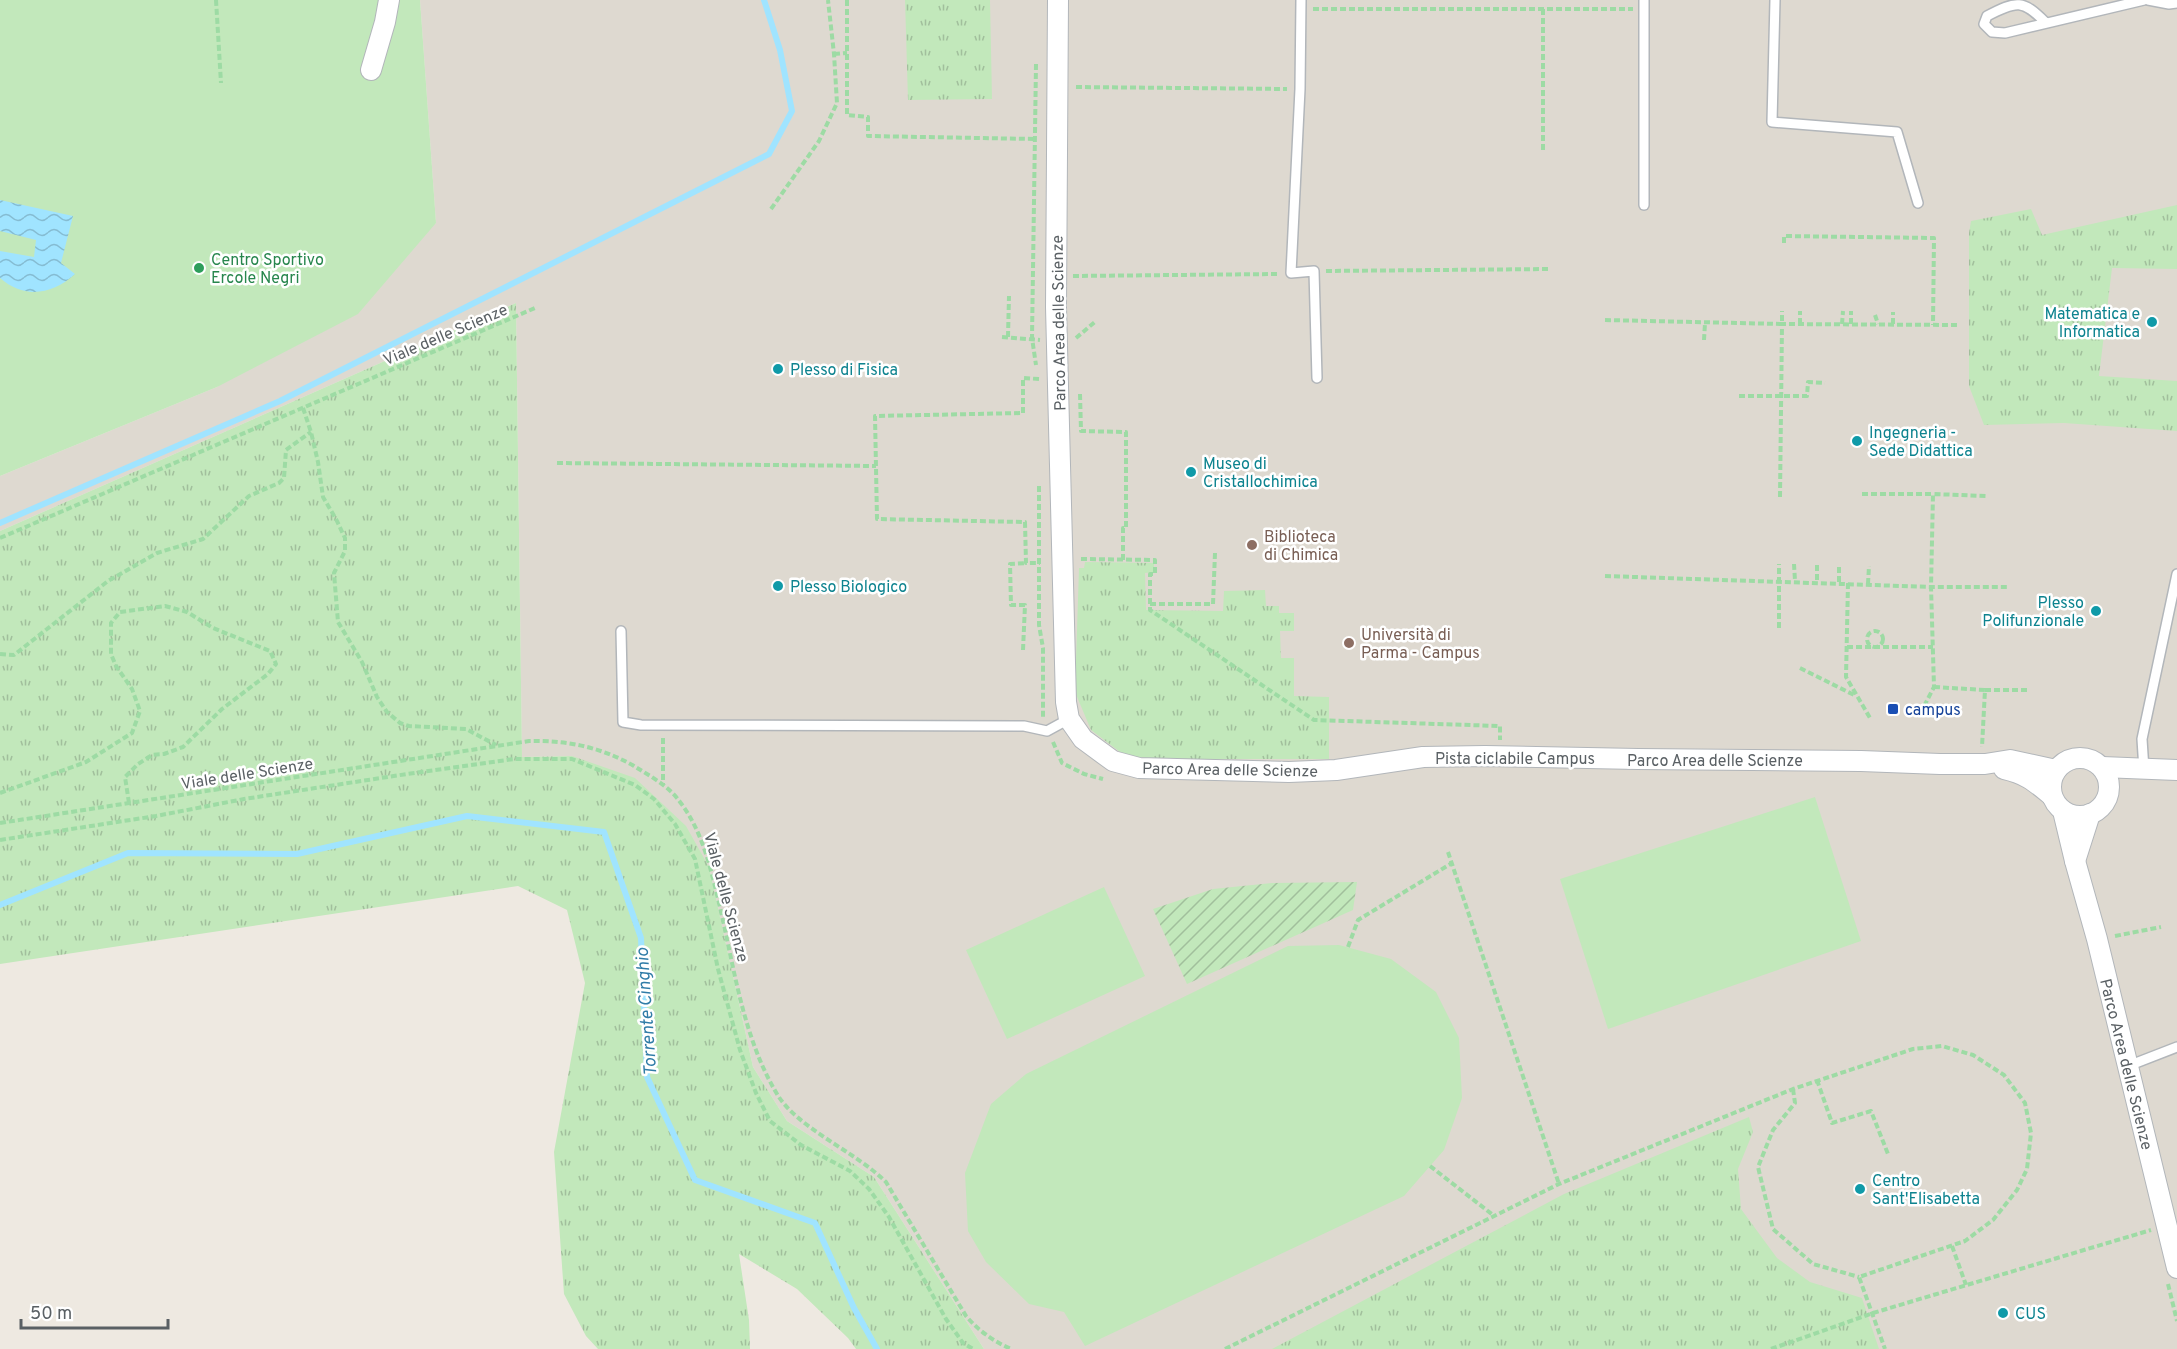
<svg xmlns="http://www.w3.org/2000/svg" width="2177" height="1349" viewBox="0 0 2177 1349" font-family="Overpass,sans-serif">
	<defs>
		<pattern id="grass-tufts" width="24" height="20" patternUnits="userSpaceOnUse" patternTransform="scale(1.5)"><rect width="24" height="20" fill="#c2e8bb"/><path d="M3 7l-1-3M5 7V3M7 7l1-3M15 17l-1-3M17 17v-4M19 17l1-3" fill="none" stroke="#a1bf9c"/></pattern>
		<pattern id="garden-furrows" width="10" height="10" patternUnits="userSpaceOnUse" patternTransform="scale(1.5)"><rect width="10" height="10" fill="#c2e8bb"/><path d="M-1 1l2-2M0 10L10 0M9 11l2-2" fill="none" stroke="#a1bf9c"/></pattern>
		<pattern id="water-waves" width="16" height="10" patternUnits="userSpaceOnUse" patternTransform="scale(1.5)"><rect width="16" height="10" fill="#a0e4ff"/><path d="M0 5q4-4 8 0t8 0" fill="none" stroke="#85bcd2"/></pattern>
	</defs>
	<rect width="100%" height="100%" fill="#eee9e1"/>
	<!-- education -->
	<polygon fill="#ded9d0" points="420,0 2177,0 2177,1349 984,1349 874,1177 787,1121 753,1067 709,867 572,756 522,757 516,303 0,531 0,476 217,387 436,223"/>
	<!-- grass -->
	<g fill="url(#grass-tufts)">
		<polygon points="905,0 990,0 992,99 908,100"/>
		<polygon points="2177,205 2177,269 2112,268 2099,376 2177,381 2177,431 2064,423 1984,425 1969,386 1969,233 1971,221 2031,209 2042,235"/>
		<polygon points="516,303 522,757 572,756 635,778 686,826 709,867 753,1067 787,1121 874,1177 984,1349 856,1349 848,1338 797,1289 739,1254 749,1320 750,1349 598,1349 586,1336 564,1294 554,1152 585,983 567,910 518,886 0,964 0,531"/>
		<polygon points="1085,562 1154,563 1154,572 1145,573 1146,610 1223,611 1224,591 1265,590 1266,606 1279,606 1279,613 1294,613 1294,631 1280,631 1281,658 1294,658 1294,696 1329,697 1329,759 1152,759 1124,755 1091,730 1075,692 1079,568 1084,568"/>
		<polygon points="1749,1117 1753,1132 1738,1169 1741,1209 1777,1258 1810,1282 1862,1298 1879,1349 1272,1349 1564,1194"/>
	</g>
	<!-- park -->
	<g fill="#c2e8bb">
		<polygon points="0,0 420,0 436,223 358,314 217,387 0,476"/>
		<polygon points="1815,797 1861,941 1608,1029 1560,879"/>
		<polygon points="1104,887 1145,976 1007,1039 966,950"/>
		<polygon points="1339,945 1391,959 1436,992 1459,1038 1462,1098 1444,1150 1404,1196 1085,1346 1064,1312 1029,1304 986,1262 968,1231 965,1173 991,1104 1026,1074 1288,946"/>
	</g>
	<!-- garden -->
	<polygon fill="url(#garden-furrows)" points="1357,882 1353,910 1187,984 1153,909 1213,889 1272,883"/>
	<!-- water -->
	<path fill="url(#water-waves)" d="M0,200L73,216L61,263L75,274C52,295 24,299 0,278V251L34,257L36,240L0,231Z"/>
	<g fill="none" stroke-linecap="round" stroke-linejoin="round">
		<!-- stream -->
		<g stroke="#a0e4ff" stroke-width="6">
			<polyline points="0,523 280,401 769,154 792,111 780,50 764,0"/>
			<polyline points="0,905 128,853 297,854 467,816 604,832 641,938 647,1077 695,1180 815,1223 854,1308 877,1349"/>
		</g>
		<defs>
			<g id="service">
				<polyline points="1301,0 1300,89 1291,273 1314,271 1317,378"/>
				<polyline points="1644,0 1644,205"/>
				<polyline points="1775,0 1772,122 1897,132 1918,203"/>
				<polyline points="2148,0 2169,4 2177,3"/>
				<path d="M2045,22C2023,0 2017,0 1987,16L1984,24L1992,32L2005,33L2144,0"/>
				<polyline points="621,631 623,722 641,725 1024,726 1047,731 1069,719"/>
				<polyline points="2144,770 2142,739 2177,574"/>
				<polyline points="2128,1066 2177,1047"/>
			</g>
			<g id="minor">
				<polyline points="1058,0 1056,307 1066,702 1069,719 1083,739 1113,761 1139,768 1289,772 1336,770 1423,757 1485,756 1638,759 1861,761 1940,764 1985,764 2010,760 2056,770"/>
				<polyline points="371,70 385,22 389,0"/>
				<circle cx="2080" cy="787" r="29"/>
				<polyline points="2102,767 2177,770"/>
				<path d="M2004,769C2026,774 2034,781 2051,795"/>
				<polyline points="2063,811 2075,861 2097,939 2177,1268"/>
				<polyline points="2075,861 2090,814"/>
			</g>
		</defs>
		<!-- service casing -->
		<use href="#service" stroke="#b2b6ba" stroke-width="12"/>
		<!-- minor casing -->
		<use href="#minor" stroke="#b2b6ba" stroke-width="22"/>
		<!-- path -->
		<g stroke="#9ddba4" stroke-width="4" stroke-dasharray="6 3" stroke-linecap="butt">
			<polyline points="216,0 221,83"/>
			<polyline points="847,0 847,115 868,117 868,136 1035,139"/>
			<polyline points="1313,9 1633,9"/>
			<polyline points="834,54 847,53"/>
			<polyline points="1036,64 1032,338 1036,365"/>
			<polyline points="1076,87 1287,89"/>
			<polyline points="1543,150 1543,9"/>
			<polyline points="771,209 819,141 837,103 834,54 828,0"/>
			<polyline points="1784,243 1784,236 1934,238 1933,325"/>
			<polyline points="1326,271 1550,269"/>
			<polyline points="1073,276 1278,274"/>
			<polyline points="1875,315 1878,324"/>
			<polyline points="1605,320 1782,324 1782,311"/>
			<polyline points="1800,324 1800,311"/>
			<polyline points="1842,324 1843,311"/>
			<polyline points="1851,324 1851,311"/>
			<polyline points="1893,324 1893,312"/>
			<polyline points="1002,337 1040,340"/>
			<polyline points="1008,337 1009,296"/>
			<polyline points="1076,338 1096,321"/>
			<polyline points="1704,340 1705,323"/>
			<polyline points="1039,379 1023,378 1023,413 875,416 877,519 1025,522 1026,563 1040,563"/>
			<polyline points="1080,394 1081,431 1126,432 1126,528 1123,528 1123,560"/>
			<polyline points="1739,396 1807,396 1808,382 1825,383"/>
			<polyline points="303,408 311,432 318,462 323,497 336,519 345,538 345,551 334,573 338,622 362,662 377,697 387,712 400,723 409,726 466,729 496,745"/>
			<polyline points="557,463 876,466"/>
			<polyline points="1039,486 1039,625 1043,648 1043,718"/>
			<polyline points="1862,494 1933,494"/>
			<polyline points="1780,497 1782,324 1959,325"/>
			<polyline points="0,538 535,308"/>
			<polyline points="1081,559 1155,560 1155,574 1150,574 1150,610 1314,720 1500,726 1500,740"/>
			<polyline points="1794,564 1795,581"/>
			<polyline points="1817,565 1817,582"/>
			<polyline points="1605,576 1931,587 2009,587"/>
			<polyline points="1839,582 1839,565"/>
			<polyline points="1848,583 1846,677 1870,718"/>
			<polyline points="1868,584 1869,566"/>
			<polyline points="1150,604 1213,604 1215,553"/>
			<polyline points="1779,628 1779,564"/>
			<circle cx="1875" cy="639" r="8"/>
			<polyline points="1847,647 1933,647"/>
			<polyline points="1023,650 1025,605 1011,605 1010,564 1026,563"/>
			<polyline points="0,654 14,655 108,581 157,553 203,539 249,496 279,483 284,478 286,450 311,432"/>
			<polyline points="1800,668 1856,696"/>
			<polyline points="1934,687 1985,690 1982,747"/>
			<polyline points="1985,690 2030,690"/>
			<polyline points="1920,714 1934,687 1931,587 1933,494 1986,496"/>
			<polyline points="663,738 663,785"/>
			<polyline points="1053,742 1062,763 1084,774 1103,779"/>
			<polyline points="0,793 86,762 132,733 140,711 132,689 116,666 111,654 111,623 120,612 165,606 187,612 213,628 270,651 276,664 268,674 222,709 183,747 164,754 152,755 138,764 125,777 129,803"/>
			<path d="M0,823L529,741C566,740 601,747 634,766C650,776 669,786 680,802C704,833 712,874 721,912C735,973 744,1039 777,1094C797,1128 856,1152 886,1182L966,1316C979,1331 993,1341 1011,1349"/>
			<polyline points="0,840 156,816 244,799 407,774 514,759 572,759 635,785 654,799 675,824 695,859 718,969 740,1050 756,1093 770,1121 801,1145 850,1171 869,1189 889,1217 946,1319 963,1343 973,1349"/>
			<polyline points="1448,852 1559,1184"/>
			<polyline points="2115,936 2161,927"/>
			<polyline points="1348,947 1358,920 1452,863"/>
			<polyline points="1817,1080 1832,1123 1871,1111 1888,1154"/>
			<polyline points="1793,1089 1795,1103 1773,1130 1758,1167 1773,1229 1813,1264 1859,1277"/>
			<polyline points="1430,1166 1493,1215"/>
			<polyline points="1952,1246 1966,1285"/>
			<polyline points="2168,1284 2177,1321"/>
			<polyline points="1225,1349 1559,1184 1793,1089 1913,1049 1942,1046 1973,1055 2004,1075 2025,1103 2031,1133 2027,1169 2017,1190 1993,1220 1965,1241 1859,1277 1885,1349"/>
			<polyline points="1771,1349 1873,1313 2151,1230"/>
		</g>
		<!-- service -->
		<use href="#service" stroke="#fff" stroke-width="9"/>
		<!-- minor -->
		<use href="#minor" stroke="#fff" stroke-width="20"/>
	</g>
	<!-- markers -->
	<circle fill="#2e9e5b" stroke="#fff" stroke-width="2" cx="199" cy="268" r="6"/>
	<g fill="#0f9aa8" stroke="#fff" stroke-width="2">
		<circle cx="2152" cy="322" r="6"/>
		<circle cx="778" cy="369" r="6"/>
		<circle cx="1857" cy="441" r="6"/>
		<circle cx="1191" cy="472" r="6"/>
		<circle cx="778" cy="586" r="6"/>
		<circle cx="2096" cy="611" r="6"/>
		<circle cx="1860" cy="1189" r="6"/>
		<circle cx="2003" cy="1313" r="6"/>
	</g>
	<g fill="#8d6e63" stroke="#fff" stroke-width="2">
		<circle cx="1252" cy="545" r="6"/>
		<circle cx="1349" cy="643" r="6"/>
	</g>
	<rect fill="#1a4fb4" stroke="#fff" stroke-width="2" x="1887" y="703" width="12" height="12" rx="3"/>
	<g text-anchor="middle" stroke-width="5" stroke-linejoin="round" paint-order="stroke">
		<!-- leisure labels -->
		<g font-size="16" fill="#27864d" stroke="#fff" text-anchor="start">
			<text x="211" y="265">Centro Sportivo<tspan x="211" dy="18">Ercole Negri</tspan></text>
		</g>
		<!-- culture labels -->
		<g font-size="16" fill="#0d838f" stroke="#fff" text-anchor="start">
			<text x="2140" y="319" text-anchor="end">Matematica e<tspan x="2140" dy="18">Informatica</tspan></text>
			<text x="790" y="375">Plesso di Fisica</text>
			<text x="1869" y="438">Ingegneria -<tspan x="1869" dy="18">Sede Didattica</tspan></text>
			<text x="1203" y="469">Museo di<tspan x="1203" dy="18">Cristallochimica</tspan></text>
			<text x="790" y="592">Plesso Biologico</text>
			<text x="2084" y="608" text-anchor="end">Plesso<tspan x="2084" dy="18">Polifunzionale</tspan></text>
			<text x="1872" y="1186">Centro<tspan x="1872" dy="18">Sant'Elisabetta</tspan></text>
			<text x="2015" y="1319">CUS</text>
		</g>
		<!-- street labels -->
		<g font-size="16" fill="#5a6064" stroke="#fff">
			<text transform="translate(1058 323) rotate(-91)" y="6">Parco Area delle Scienze</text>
			<text transform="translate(445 334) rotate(-23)" y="6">Viale delle Scienze</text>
			<text x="1515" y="764">Pista ciclabile Campus</text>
			<text x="1715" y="766">Parco Area delle Scienze</text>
			<text transform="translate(1230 769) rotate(1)" y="6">Parco Area delle Scienze</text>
			<text transform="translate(247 773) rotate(-9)" y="6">Viale delle Scienze</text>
			<text transform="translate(727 897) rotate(75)" y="6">Viale delle Scienze</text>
			<text transform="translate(2127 1064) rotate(76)" y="6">Parco Area delle Scienze</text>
		</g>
		<!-- education labels -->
		<g font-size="16" fill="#785e54" stroke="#fff" text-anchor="start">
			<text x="1264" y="542">Biblioteca<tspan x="1264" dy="18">di Chimica</tspan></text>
			<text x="1361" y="640">Università di<tspan x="1361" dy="18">Parma - Campus</tspan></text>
		</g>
		<!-- transit labels -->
		<g font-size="16" fill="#164399" stroke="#fff" text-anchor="start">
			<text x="1905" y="715">campus</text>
		</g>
		<!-- water labels -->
		<g font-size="18" font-style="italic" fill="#307ca7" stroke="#fff">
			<text transform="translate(646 1012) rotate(-94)" y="6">Torrente Cinghio</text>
		</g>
	</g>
	<!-- scale -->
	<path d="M21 1319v9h147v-9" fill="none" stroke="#5a6064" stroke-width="3"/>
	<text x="30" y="1319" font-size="18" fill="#5a6064" stroke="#ffffff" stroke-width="4.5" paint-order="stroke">50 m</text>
</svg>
